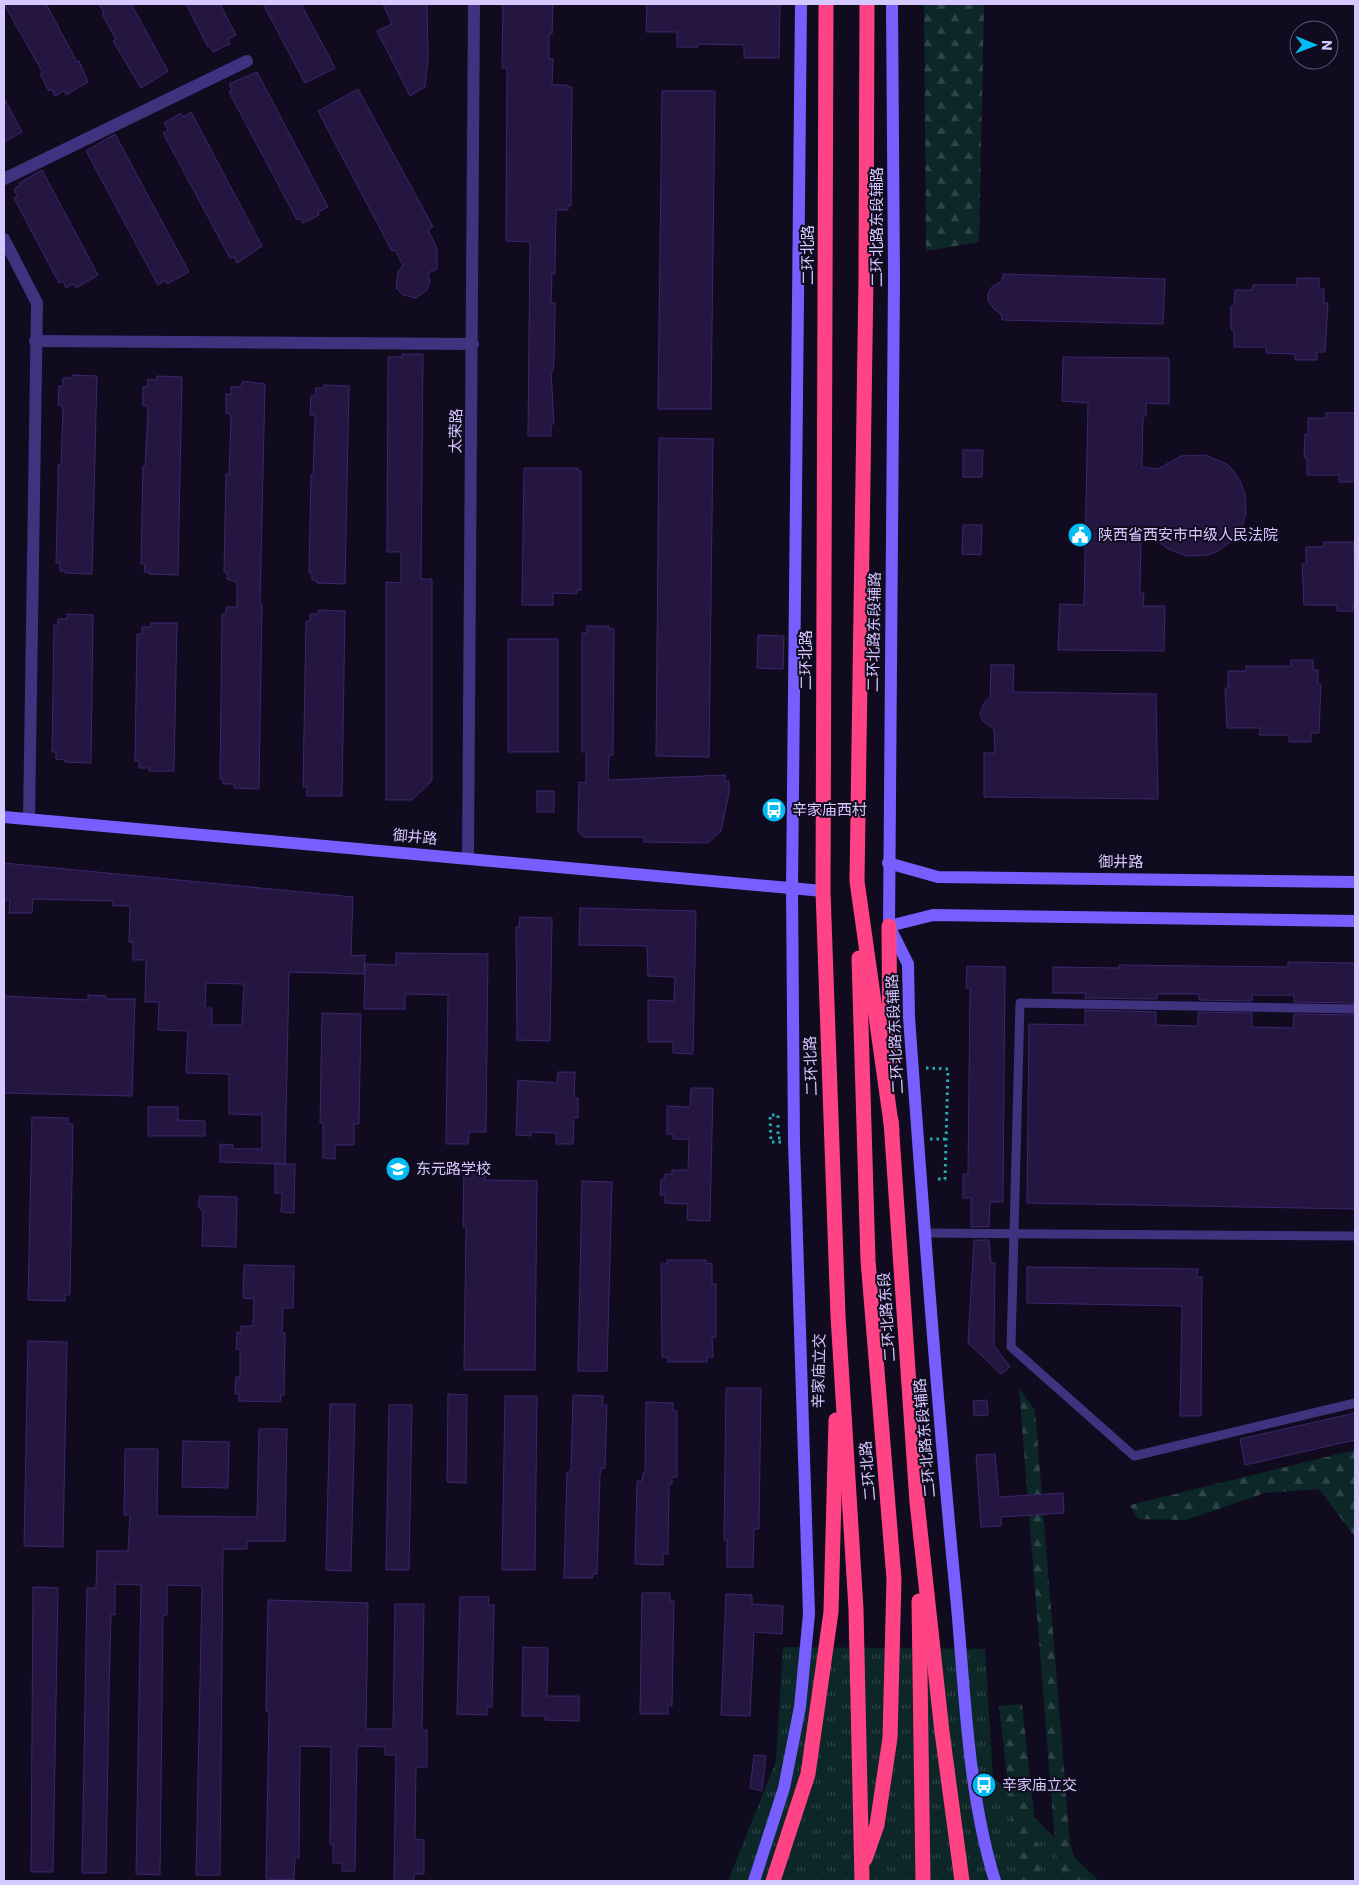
<svg xmlns="http://www.w3.org/2000/svg" width="1359" height="1885" viewBox="0 0 1359 1885" font-family="Commissioner,'Noto Sans SC',sans-serif">
	<defs>
		<pattern id="grass-tufts" width="24" height="20" patternUnits="userSpaceOnUse" patternTransform="scale(1.25)"><rect width="24" height="20" fill="#0d2628"/><path d="M3 7l-1-3M5 7V3M7 7l1-3M15 17l-1-3M17 17v-4M19 17l1-3" fill="none" stroke="#2f4448"/></pattern>
		<pattern id="forest-firs" width="22" height="20" patternUnits="userSpaceOnUse" patternTransform="scale(1.25)"><rect width="22" height="20" fill="#0d2628"/><path d="M5 1l3.5 6h-7zM16 11l3.5 6h-7z" fill="#2f4448"/></pattern>
	</defs>
	<rect width="100%" height="100%" fill="#100b1e"/>
	<!-- grass -->
	<polygon fill="url(#grass-tufts)" points="783,1647 985,1649 993,1777 1099,1881 728,1881 776,1761"/>
	<!-- forest -->
	<g fill="url(#forest-firs)">
		<polygon points="924,4 984,4 979,242 926,251"/>
		<polygon points="1019,1388 1035,1410 1070,1843 1082,1881 1064,1881 1056,1855"/>
		<polygon points="1355,1450 1355,1537 1319,1489 1265,1493 1186,1520 1138,1519 1130,1505"/>
		<polygon points="1022,1704 1041,1878 1043,1881 1019,1881 999,1706"/>
	</g>
	<!-- building -->
	<g fill="#241640" stroke="#3d266e" fill-rule="evenodd">
		<polygon points="4,4 46,4 77,62 79,61 88,82 66,95 64,91 55,96 52,89 49,91 40,74 43,73"/>
		<polygon points="99,4 131,4 168,71 141,88 113,41 116,39 102,14 104,13"/>
		<polygon points="186,4 220,4 236,35 228,39 230,44 213,52 210,46 208,47"/>
		<polygon points="263,4 301,4 335,68 305,83"/>
		<polygon points="383,4 427,4 428,59 425,87 410,96 377,31 392,24"/>
		<polygon points="503,4 553,4 552,34 549,34 549,59 553,59 552,85 568,85 568,87 572,87 571,206 568,206 568,210 556,210 555,268 555,274 552,274 551,303 555,303 555,312 554,362 553,371 551,371 554,424 551,424 551,436 528,436 530,242 506,241 507,68 502,68"/>
		<polygon points="647,4 780,4 779,58 744,58 744,45 698,44 698,47 677,47 677,32 646,32"/>
		<polygon points="257,72 328,207 318,212 319,215 303,223 301,218 297,220 229,92 232,91 229,84"/>
		<polygon points="358,89 433,227 428,230 437,248 437,269 428,273 430,282 427,290 416,298 403,295 396,288 398,272 403,265 395,250 392,251 318,111"/>
		<polygon points="662,91 715,91 711,409 658,409"/>
		<polygon points="4,98 22,132 4,142"/>
		<polygon points="191,112 262,246 237,263 234,257 230,258 163,133 168,130 164,123 181,113 183,117"/>
		<polygon points="115,134 189,272 167,284 166,280 158,285 86,151"/>
		<polygon points="42,170 98,275 76,288 73,284 66,288 63,281 59,283 14,198 17,196 14,189 20,185 19,183"/>
		<polygon points="1003,274 1165,279 1163,324 1002,320 1001,314 994,309 988,301 988,293 992,287 1002,281"/>
		<polygon points="1297,278 1319,278 1319,289 1324,289 1324,303 1328,303 1325,352 1317,352 1317,360 1295,360 1295,354 1266,353 1266,347 1234,347 1234,330 1231,330 1231,306 1234,306 1235,290 1252,290 1253,285 1297,285"/>
		<polygon points="402,354 423,354 421,579 432,579 432,781 412,800 386,800 386,582 401,583 401,552 387,552 388,357 402,357"/>
		<polygon points="1063,357 1169,358 1169,404 1146,403 1146,416 1143,416 1142,467 1158,469 1181,456 1205,455 1227,464 1232,469 1240,481 1245,494 1246,514 1242,526 1233,540 1218,551 1208,555 1187,556 1168,549 1160,543 1141,539 1140,593 1144,593 1143,606 1165,606 1164,651 1058,650 1060,604 1084,605 1088,403 1062,401"/>
		<polygon points="72,375 97,376 92,574 65,573 65,571 60,571 60,563 56,563 58,484 58,465 61,465 63,411 62,405 58,405 59,386 63,386 63,378 72,378"/>
		<polygon points="157,376 182,377 178,575 149,574 149,572 144,572 145,564 141,564 143,466 145,466 148,413 147,406 143,406 143,387 147,387 148,379 156,380"/>
		<polygon points="243,381 265,384 260,604 262,604 259,789 234,788 234,784 223,784 223,779 220,779 222,614 226,614 226,607 237,607 237,582 227,579 227,572 224,572 226,474 229,474 231,420 230,414 226,413 226,394 231,395 231,387 240,387"/>
		<polygon points="324,385 349,386 345,584 317,583 317,581 312,580 312,573 309,573 311,475 313,475 315,421 315,415 310,415 311,396 315,396 316,388 324,388"/>
		<polygon points="1326,413 1355,413 1355,482 1339,482 1339,475 1307,475 1307,458 1304,458 1305,434 1308,435 1308,418 1326,418"/>
		<polygon points="659,438 713,439 709,757 656,756"/>
		<polygon points="963,450 983,450 982,477 963,477"/>
		<polygon points="524,468 578,468 578,471 581,471 581,590 577,590 577,594 553,593 553,605 522,605"/>
		<polygon points="963,525 982,525 981,555 962,554"/>
		<polygon points="1324,542 1354,542 1355,604 1353,604 1353,611 1337,611 1337,605 1304,605 1302,564 1306,564 1306,547 1323,547"/>
		<polygon points="318,610 345,611 342,796 307,796 307,787 303,787 306,621 310,621 310,614 318,614"/>
		<polygon points="67,614 93,615 91,763 65,762 65,760 56,759 56,752 52,752 54,625 58,626 58,619 67,619"/>
		<polygon points="151,623 177,623 174,771 149,771 149,768 139,768 139,761 135,761 137,634 142,634 142,627 151,627"/>
		<polygon points="587,626 609,626 609,629 614,629 613,755 609,755 608,780 725,775 725,781 729,781 729,793 721,831 708,843 644,842 644,837 584,837 578,831 579,782 586,783 586,752 582,752 582,633 587,633"/>
		<polygon points="758,635 784,636 783,669 757,668"/>
		<rect x="508" y="639" width="50" height="113"/>
		<polygon points="1291,660 1313,660 1313,670 1318,670 1318,684 1321,684 1319,733 1311,733 1311,742 1289,742 1289,735 1259,735 1260,728 1227,728 1225,688 1228,688 1228,671 1246,671 1246,666 1291,666"/>
		<polygon points="991,665 1014,665 1013,692 1156,694 1158,799 984,797 984,753 995,753 994,729 983,721 980,714 984,703 990,698"/>
		<rect x="537" y="791" width="17" height="21"/>
		<path d="M4,863L353,897L351,956L365,955L364,974L289,972L285,1164L220,1162V1144L233,1145V1149H262V1115L229,1114V1074L186,1073L188,1031L158,1030L159,1002H145L146,960H133V942H129L130,906H113V901L33,899L32,913H9L10,900H4ZM206,983L244,984L242,1025H212V1008H205Z"/>
		<polygon points="580,908 696,911 693,1054 673,1053 673,1042 648,1042 648,1000 674,1001 675,977 648,976 647,946 579,945"/>
		<polygon points="520,917 552,918 550,1041 517,1040 516,927 519,927"/>
		<polygon points="396,953 488,954 486,1132 469,1132 468,1144 446,1144 448,995 405,994 405,1009 364,1009 365,964 396,965"/>
		<polygon points="1288,962 1355,963 1355,1003 1294,1002 1294,995 1252,995 1252,1001 1199,1000 1199,994 1157,994 1157,999 1085,998 1086,993 1053,993 1053,967 1119,968 1119,965 1288,967"/>
		<polygon points="967,966 1005,967 1003,1202 990,1202 989,1227 971,1227 971,1198 963,1198 963,1174 968,1174 970,988 966,988"/>
		<polygon points="88,995 106,996 106,999 135,999 132,1096 4,1093 4,996 88,1000"/>
		<polygon points="1085,1010 1156,1012 1156,1025 1198,1026 1198,1012 1252,1013 1252,1027 1293,1028 1294,1014 1355,1015 1355,1209 1027,1203 1029,1024 1085,1025"/>
		<polygon points="322,1013 361,1014 359,1124 354,1124 354,1145 335,1145 335,1159 323,1158 323,1123 320,1123"/>
		<polygon points="558,1072 575,1072 574,1098 578,1098 578,1118 574,1117 573,1144 556,1144 556,1133 531,1132 531,1136 516,1135 518,1080 557,1083"/>
		<polygon points="691,1088 713,1088 710,1221 687,1220 688,1204 665,1203 665,1195 660,1195 661,1179 665,1179 665,1174 672,1174 672,1170 688,1170 689,1139 673,1139 673,1134 667,1134 667,1106 690,1107"/>
		<polygon points="148,1107 178,1107 178,1120 205,1121 205,1136 148,1136"/>
		<polygon points="32,1117 68,1118 68,1124 73,1124 70,1295 65,1295 65,1301 28,1300"/>
		<polygon points="464,1162 485,1162 485,1180 537,1181 535,1370 464,1370 466,1227 463,1227"/>
		<polygon points="275,1164 295,1164 294,1213 281,1212 282,1193 275,1193"/>
		<polygon points="582,1181 612,1182 607,1371 578,1371"/>
		<polygon points="200,1196 237,1197 236,1247 202,1246 203,1212 198,1205"/>
		<polygon points="974,1240 989,1240 991,1263 995,1263 994,1345 1010,1367 1001,1374 968,1343"/>
		<polygon points="667,1260 706,1260 706,1264 712,1263 712,1284 716,1284 716,1337 712,1337 713,1357 707,1357 707,1362 668,1362 668,1357 662,1357 661,1264 667,1264"/>
		<polygon points="244,1265 294,1266 293,1308 283,1308 282,1333 285,1333 284,1395 281,1395 280,1402 239,1401 239,1394 235,1394 236,1377 240,1377 240,1349 236,1349 237,1332 241,1333 241,1326 253,1326 254,1299 243,1298"/>
		<polygon points="1027,1267 1198,1269 1197,1277 1202,1277 1201,1416 1180,1416 1182,1306 1027,1303"/>
		<polygon points="28,1341 67,1342 63,1547 24,1546"/>
		<polygon points="726,1388 761,1388 759,1529 754,1529 753,1567 727,1567 727,1540 724,1540"/>
		<polygon points="448,1394 467,1395 466,1483 447,1482"/>
		<polygon points="573,1395 603,1396 602,1405 607,1405 605,1468 601,1468 600,1476 597,1574 593,1574 593,1578 564,1578 567,1472 571,1472"/>
		<polygon points="505,1396 537,1396 535,1570 502,1570"/>
		<polygon points="987,1400 988,1415 974,1416 973,1401"/>
		<polygon points="646,1402 673,1403 673,1411 677,1411 677,1477 672,1477 672,1484 669,1484 668,1554 663,1554 663,1565 635,1564 637,1481 642,1481 643,1473 645,1473"/>
		<polygon points="330,1404 355,1404 351,1571 326,1570"/>
		<polygon points="389,1405 412,1405 409,1570 386,1570"/>
		<polygon points="1355,1413 1355,1440 1245,1465 1240,1439"/>
		<polygon points="259,1429 287,1429 285,1541 247,1541 247,1549 223,1549 220,1875 196,1875 202,1586 167,1585 167,1615 163,1615 160,1875 136,1874 141,1585 115,1584 115,1615 111,1614 109,1689 106,1873 82,1873 87,1588 96,1588 97,1551 128,1551 130,1515 124,1515 125,1449 158,1449 157,1516 257,1517"/>
		<polygon points="183,1441 229,1442 228,1488 182,1487"/>
		<polygon points="995,1454 999,1497 1063,1493 1064,1513 1001,1517 1001,1526 981,1527 976,1455"/>
		<polygon points="33,1587 58,1588 53,1872 31,1872"/>
		<polygon points="642,1593 670,1593 670,1601 674,1601 672,1706 668,1705 668,1714 640,1714"/>
		<polygon points="726,1594 752,1595 752,1604 783,1606 782,1634 754,1632 750,1716 721,1715"/>
		<polygon points="460,1597 489,1597 488,1605 494,1605 492,1707 487,1707 487,1715 457,1714"/>
		<polygon points="268,1600 368,1603 366,1729 393,1729 395,1604 424,1604 422,1730 427,1730 427,1767 416,1767 415,1839 424,1840 424,1874 414,1874 414,1881 394,1881 396,1755 385,1755 385,1747 357,1746 355,1871 342,1871 342,1863 333,1863 333,1844 330,1844 331,1747 300,1746 299,1858 295,1858 294,1880 266,1879 269,1711 266,1711"/>
		<polygon points="523,1647 548,1648 547,1696 579,1696 579,1721 545,1720 545,1716 522,1716"/>
		<polygon points="754,1755 766,1756 762,1791 750,1788"/>
	</g>
	<g fill="none" stroke-linecap="round" stroke-linejoin="round">
		<!-- path -->
		<g stroke="#26acb5" stroke-width="3" stroke-dasharray="2.5 4" stroke-linecap="butt">
			<polyline points="926,1068 948,1069 945,1179 934,1179"/>
			<polyline points="778,1118 778,1115 770,1115 771,1142 782,1142"/>
			<polyline points="778,1125 778,1138 781,1138"/>
			<polyline points="930,1139 947,1139"/>
		</g>
		<!-- lane -->
		<g stroke="#3f3380" stroke-width="9">
			<polyline points="1355,1009 1020,1003 1011,1347 1134,1456 1355,1403"/>
			<polyline points="925,1233 1355,1236"/>
		</g>
		<!-- street -->
		<g stroke="#3f3380" stroke-width="12">
			<polyline points="4,179 247,61"/>
			<polyline points="4,239 37,303 29,819"/>
			<polyline points="35,341 473,344"/>
			<polyline points="468,858 474,4"/>
		</g>
		<!-- secondary -->
		<g stroke="#775fff" stroke-width="12">
			<path d="M892,4L894,278L889,926L908,964L909,1017C923,1210 937,1403 956,1596C965,1690 967,1791 995,1881"/>
			<polyline points="4,817 823,891"/>
			<polyline points="888,863 938,877 1355,882"/>
			<polyline points="889,926 933,915 1355,921"/>
			<polyline points="754,1881 784,1788 800,1707 809,1614 794,1142 792,888 801,4"/>
		</g>
		<!-- highway -->
		<g stroke="#ff4385" stroke-width="15">
			<polyline points="826,4 823,891 838,1316 856,1609 862,1881"/>
			<polyline points="867,4 866,276 857,881 892,1130"/>
			<polyline points="889,926 890,1061"/>
			<polyline points="859,958 868,1260 894,1579 890,1738 877,1825 865,1859"/>
			<polyline points="891,1121 917,1502 942,1732 962,1881"/>
			<polyline points="919,1601 923,1881"/>
			<polyline points="773,1881 808,1774 831,1612 836,1420"/>
		</g>
	</g>
	<!-- icons -->
	<defs>
		<symbol id="civic-disc" viewBox="-11 -11 22 22"><circle r="9.5" fill="#00bcf3" stroke="#100b1e"/><path d="M-.6-6.5H3V-4.5H.6V-3L4-1V1h2V6H-6V1h2V-1L-.6-3ZM-1.2 2.5V6h2.4V2.5Z" fill="#fff"/></symbol>
		<symbol id="bus-disc" viewBox="-11 -11 22 22"><circle r="9.5" fill="#00bcf3" stroke="#100b1e"/><path d="M-5-6H5V4H4V6H2V4H-2V6H-4V4H-5ZM-3.5-4V0h7V-4ZM-3.5 1.2v1.5H-2V1.2ZM2 1.2v1.5H3.5V1.2Z" fill="#fff"/></symbol>
		<symbol id="school-disc" viewBox="-11 -11 22 22"><circle r="9.5" fill="#00bcf3" stroke="#100b1e"/><path d="M0-5L7-2L0 1L-7-2ZM-4 1L0 2.5L4 1V4Q0 6-4 4Z" fill="#fff"/></symbol>
	</defs>
	<g fill-rule="evenodd">
		<use href="#civic-disc" x="1066" y="521" width="28" height="28"/>
		<use href="#bus-disc" x="760" y="796" width="28" height="28"/>
		<use href="#school-disc" x="384" y="1155" width="28" height="28"/>
		<use href="#bus-disc" x="970" y="1771" width="28" height="28"/>
	</g>
	<g text-anchor="middle" stroke-width="4" stroke-linejoin="round" paint-order="stroke">
		<!-- street labels -->
		<g font-size="15" fill="#d5c8ff" stroke="#100b1e">
			<text transform="translate(877 227) rotate(-90)" y="5">二环北路东段辅路</text>
			<text transform="translate(808 255) rotate(-90)" y="5">二环北路</text>
			<text transform="translate(456 431) rotate(-89)" y="5">太荣路</text>
			<text transform="translate(874 632) rotate(-89)" y="5">二环北路东段辅路</text>
			<text transform="translate(806 660) rotate(-90)" y="5">二环北路</text>
			<text transform="translate(415 837) rotate(5)" y="5">御井路</text>
			<text x="1121" y="867">御井路</text>
			<text transform="translate(895 1034) rotate(-93)" y="5">二环北路东段辅路</text>
			<text transform="translate(811 1066) rotate(-92)" y="5">二环北路</text>
			<text transform="translate(887 1317) rotate(-94)" y="5">二环北路东段</text>
			<text transform="translate(819 1371) rotate(-89)" y="5">辛家庙立交</text>
			<text transform="translate(925 1438) rotate(-95)" y="5">二环北路东段辅路</text>
			<text transform="translate(868 1471) rotate(-95)" y="5">二环北路</text>
		</g>
		<!-- poi labels -->
		<g font-size="15" fill="#d5c8ff" stroke="#100b1e" text-anchor="start">
			<text x="1098" y="540">陕西省西安市中级人民法院</text>
			<text x="792" y="815">辛家庙西村</text>
			<text x="416" y="1174">东元路学校</text>
			<text x="1002" y="1790">辛家庙立交</text>
		</g>
	</g>
	<!-- border -->
	<rect width="1359" height="1885" fill="none" stroke="#d5c8ff" stroke-width="10"/>
	<!-- north arrow -->
	<g transform="translate(1314 45) rotate(91)"><circle r="24" fill="#100b1e" stroke="#5f5778"/>
	<path d="M0-4L9 19L0 12L-9 19Z" fill="#00bcf3"/>
	<text y="-8" font-size="14" font-weight="bold" text-anchor="middle" fill="#d5c8ff">N</text>
	</g>
</svg>
